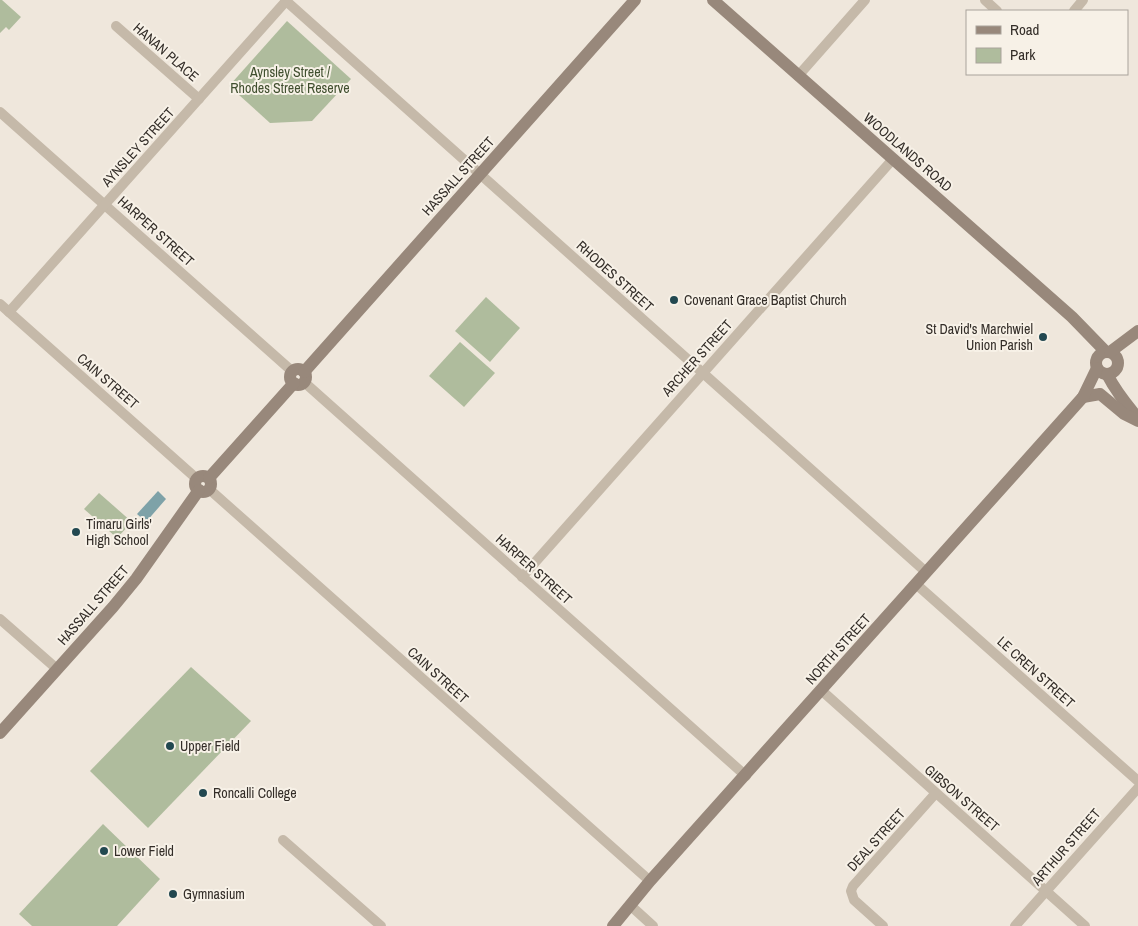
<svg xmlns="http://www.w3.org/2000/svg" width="1138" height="926" viewBox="0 0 1138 926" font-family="'Archivo Narrow',sans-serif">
	<rect width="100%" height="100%" fill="#efe7dc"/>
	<!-- green -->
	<g fill="#afbc9d">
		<polygon points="0,0 2,0 21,17 9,30 6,27 0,33"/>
		<polygon points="287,21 351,79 312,121 270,123 229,86"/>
		<polygon points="486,297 520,328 490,362 455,331"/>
		<polygon points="460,342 495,373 464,407 429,376"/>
		<polygon points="99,493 132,522 117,538 84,509"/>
		<polygon points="191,667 251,721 148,828 90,771"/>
		<polygon points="103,824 160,879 117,926 32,926 19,914"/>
	</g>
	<!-- water -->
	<polygon fill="#7ea2a8" points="158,491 166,499 146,522 137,514"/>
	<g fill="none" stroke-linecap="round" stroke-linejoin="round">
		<!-- street -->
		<g stroke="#c5b9a9" stroke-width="10">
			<polyline points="285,0 926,572"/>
			<polyline points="985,0 997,11"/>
			<polyline points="1074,11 1083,0"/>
			<polyline points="116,26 199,99"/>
			<polyline points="798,76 865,0"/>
			<polyline points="0,112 293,372"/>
			<polyline points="0,304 197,479"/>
			<polyline points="9,312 287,0"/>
			<polyline points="304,382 746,776"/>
			<polyline points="209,489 650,881"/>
			<polyline points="522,577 893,159"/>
			<polyline points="916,584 1138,781"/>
			<polyline points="0,619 57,669"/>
			<polyline points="821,690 1085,926"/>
			<polyline points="283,840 381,926"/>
			<polyline points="631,906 653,926"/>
			<polyline points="883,926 854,900 851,891 853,886 935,794"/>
			<polyline points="1015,926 1138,788"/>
		</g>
		<!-- secondary -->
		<g stroke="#98887b" stroke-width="12">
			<polyline points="713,0 1072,317 1106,352"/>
			<circle cx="1107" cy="363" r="11"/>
			<polyline points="1110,352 1138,331"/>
			<circle cx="298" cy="377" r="8"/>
			<polyline points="304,372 635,0"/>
			<path d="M1107,374C1115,390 1126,404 1138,418"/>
			<polyline points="1083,397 1100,394 1124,414 1138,421"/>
			<circle cx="203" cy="484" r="8"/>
			<polyline points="209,478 294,383"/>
			<polyline points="0,733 113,607 136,579 199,490"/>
			<polyline points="613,926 650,881 1083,397 1097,368"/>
		</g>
	</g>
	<!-- markers -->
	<g fill="#224850" stroke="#f7f1e7" stroke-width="2">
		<circle cx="674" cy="300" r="5"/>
		<circle cx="1043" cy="337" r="5"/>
		<circle cx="76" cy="532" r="5"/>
		<circle cx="170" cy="746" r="5"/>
		<circle cx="203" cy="793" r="5"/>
		<circle cx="104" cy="851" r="5"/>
		<circle cx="173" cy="894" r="5"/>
	</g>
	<g text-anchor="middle" stroke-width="4" stroke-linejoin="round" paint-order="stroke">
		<!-- street labels -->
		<g font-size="14" fill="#332d28" stroke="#f7f1e7">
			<text transform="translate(166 52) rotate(41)" y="5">HANAN PLACE</text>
			<text transform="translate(138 147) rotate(-48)" y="5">AYNSLEY STREET</text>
			<text transform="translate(908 152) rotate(41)" y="5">WOODLANDS ROAD</text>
			<text transform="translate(458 176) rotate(-48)" y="5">HASSALL STREET</text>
			<text transform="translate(156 231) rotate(42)" y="5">HARPER STREET</text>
			<text transform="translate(615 276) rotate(42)" y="5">RHODES STREET</text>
			<text transform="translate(697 358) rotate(-48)" y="5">ARCHER STREET</text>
			<text transform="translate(108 381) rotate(41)" y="5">CAIN STREET</text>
			<text transform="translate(534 569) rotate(42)" y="5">HARPER STREET</text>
			<text transform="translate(93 605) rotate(-49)" y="5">HASSALL STREET</text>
			<text transform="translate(838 649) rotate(-48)" y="5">NORTH STREET</text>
			<text transform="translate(1036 672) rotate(42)" y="5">LE CREN STREET</text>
			<text transform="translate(438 675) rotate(42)" y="5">CAIN STREET</text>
			<text transform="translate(962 798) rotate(41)" y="5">GIBSON STREET</text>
			<text transform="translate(876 840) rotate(-48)" y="5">DEAL STREET</text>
			<text transform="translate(1066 847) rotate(-49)" y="5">ARTHUR STREET</text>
		</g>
		<!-- park labels -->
		<g font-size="14" fill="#404f2f" stroke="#f7f1e7">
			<text x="290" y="77">Aynsley Street /<tspan x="290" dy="16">Rhodes Street Reserve</tspan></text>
		</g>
		<!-- poi labels -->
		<g font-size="14" fill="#332d28" stroke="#f7f1e7" text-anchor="start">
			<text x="684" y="305">Covenant Grace Baptist Church</text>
			<text x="1033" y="334" text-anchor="end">St David's Marchwiel<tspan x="1033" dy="16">Union Parish</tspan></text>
			<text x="86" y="529">Timaru Girls'<tspan x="86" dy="16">High School</tspan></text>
			<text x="180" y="751">Upper Field</text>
			<text x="213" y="798">Roncalli College</text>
			<text x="114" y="856">Lower Field</text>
			<text x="183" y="899">Gymnasium</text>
		</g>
	</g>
	<!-- legend -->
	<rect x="966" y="10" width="162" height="65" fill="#f7f1e7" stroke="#a9a39b"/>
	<rect x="976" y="26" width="25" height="8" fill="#98887b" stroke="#a9a39b"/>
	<text x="1010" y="35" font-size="15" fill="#332d28">Road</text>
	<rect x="976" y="48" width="25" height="15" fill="#afbc9d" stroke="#a9a39b"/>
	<text x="1010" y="60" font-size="15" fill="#332d28">Park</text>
</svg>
